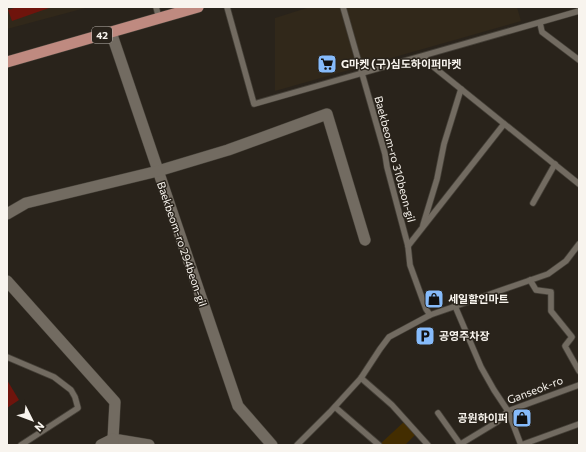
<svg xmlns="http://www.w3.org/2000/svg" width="586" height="452" viewBox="0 0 586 452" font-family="Commissioner,'Noto Sans KR',sans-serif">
	<rect width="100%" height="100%" fill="#29231b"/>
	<!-- built -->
	<g fill="#31281a">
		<polygon points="7,7 89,7 7,29"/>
		<polygon points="310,7 517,7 521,21 275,91 275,18"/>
	</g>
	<!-- green -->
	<polygon fill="#432d00" points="406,420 418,432 405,445 379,445"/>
	<!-- building -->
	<g fill="#6f140c">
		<polygon points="17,7 49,7 49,8 12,21 8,10"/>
		<polygon points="7,380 19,400 7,408"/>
	</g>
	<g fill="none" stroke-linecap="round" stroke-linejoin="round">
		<defs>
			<g id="service">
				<polyline points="156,7 159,18"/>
				<polyline points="227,7 254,104 579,11"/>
				<polyline points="343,7 385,154 387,167 408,246 410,265 426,309 430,315"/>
				<polyline points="540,23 542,32 579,60"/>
				<polyline points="424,56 430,64 579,184"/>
				<polyline points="533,203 555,164"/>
				<polyline points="423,225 437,179 444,144 461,89"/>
				<polyline points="408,246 504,124"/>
				<polyline points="530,280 536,290 551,292 551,311 572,337 565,346 579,371"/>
				<polyline points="455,306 481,367 494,390 508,411 521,445"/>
				<polyline points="7,357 54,377 71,390 75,397 78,408 21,445"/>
				<polyline points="361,378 392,405 428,445"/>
				<polyline points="335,407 379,445"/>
				<polyline points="438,413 460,444"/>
				<polyline points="297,445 330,412 361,378 380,349 389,337 430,315 548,274 566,261 579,244"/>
				<polyline points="459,445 497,422 508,411 579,385"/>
				<polyline points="521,445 579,424"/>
			</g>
			<g id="minor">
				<polyline points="111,32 238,406 272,445"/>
				<polyline points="7,214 26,203 158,171 228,150 327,114 365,240"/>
				<polyline points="7,281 115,402 113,439 149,445"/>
				<polyline points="101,445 113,439 113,445"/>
			</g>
			<polyline id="primary" points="7,62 198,7"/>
		</defs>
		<!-- service casing -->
		<use href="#service" stroke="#454038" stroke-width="7"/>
		<!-- minor casing -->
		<use href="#minor" stroke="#454038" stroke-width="12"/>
		<!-- primary casing -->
		<use href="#primary" stroke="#454038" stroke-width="12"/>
		<!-- service -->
		<use href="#service" stroke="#726b61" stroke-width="5.5"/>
		<!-- minor -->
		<use href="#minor" stroke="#726b61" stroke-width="11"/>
		<!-- primary -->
		<use href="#primary" stroke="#bf8a80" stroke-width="11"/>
	</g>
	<!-- icons -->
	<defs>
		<symbol id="supermarket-square" viewBox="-11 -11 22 22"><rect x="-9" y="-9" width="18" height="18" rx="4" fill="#86bbfb" stroke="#29231b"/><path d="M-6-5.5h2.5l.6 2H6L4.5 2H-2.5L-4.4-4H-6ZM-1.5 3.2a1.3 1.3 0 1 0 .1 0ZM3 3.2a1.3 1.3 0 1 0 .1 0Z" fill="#111"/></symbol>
		<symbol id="shop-square" viewBox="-11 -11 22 22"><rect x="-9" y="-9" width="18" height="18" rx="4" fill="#86bbfb" stroke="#29231b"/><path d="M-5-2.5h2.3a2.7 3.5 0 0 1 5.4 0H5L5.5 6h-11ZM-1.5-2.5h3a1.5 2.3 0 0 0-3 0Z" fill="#111"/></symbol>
		<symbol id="parking-square" viewBox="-11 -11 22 22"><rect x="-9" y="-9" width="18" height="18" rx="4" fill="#86bbfb" stroke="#29231b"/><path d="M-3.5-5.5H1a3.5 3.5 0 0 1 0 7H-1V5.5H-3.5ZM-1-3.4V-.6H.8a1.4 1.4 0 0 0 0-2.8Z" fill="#111"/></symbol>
	</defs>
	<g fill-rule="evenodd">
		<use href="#supermarket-square" x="316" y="53" width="22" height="22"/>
		<use href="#shop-square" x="423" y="288" width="22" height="22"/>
		<use href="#parking-square" x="414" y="325" width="22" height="22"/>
		<use href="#shop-square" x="511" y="407" width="22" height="22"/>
	</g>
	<g text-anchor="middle" stroke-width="3" stroke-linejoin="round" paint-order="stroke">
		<!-- shield labels -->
		<rect fill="#29231b" stroke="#bab5af" stroke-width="1" x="92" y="27" width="20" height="16" rx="3"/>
		<g font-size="10" font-weight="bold" fill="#f8f4ee">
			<text x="102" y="39">42</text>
		</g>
		<!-- poi labels -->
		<g font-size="11" font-weight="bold" fill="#f8f4ee" stroke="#29231b" text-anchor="start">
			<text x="341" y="68">G마켓 (구)심도하이퍼마켓</text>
			<text x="448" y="303">세일할인마트</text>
			<text x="439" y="340">공영주차장</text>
			<text x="508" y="422" text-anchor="end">공원하이퍼</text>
		</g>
		<!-- street labels -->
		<g font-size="11" fill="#f8f4ee" stroke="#29231b">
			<text transform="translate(395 159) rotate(75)" y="4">Baekbeom-ro 310beon-gil</text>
			<text transform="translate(182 244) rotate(71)" y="4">Baekbeom-ro 294beon-gil</text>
			<text transform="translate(535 390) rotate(-21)" y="4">Ganseok-ro</text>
		</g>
	</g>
	<!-- border -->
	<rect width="586" height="452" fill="none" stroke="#f8f4ee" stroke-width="16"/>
	<!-- north arrow -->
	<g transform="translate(32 420) rotate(132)" stroke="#29231b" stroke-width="3" paint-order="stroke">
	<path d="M0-3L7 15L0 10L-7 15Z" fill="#f8f4ee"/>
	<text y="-6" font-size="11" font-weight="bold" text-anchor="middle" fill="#f8f4ee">N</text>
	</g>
</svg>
